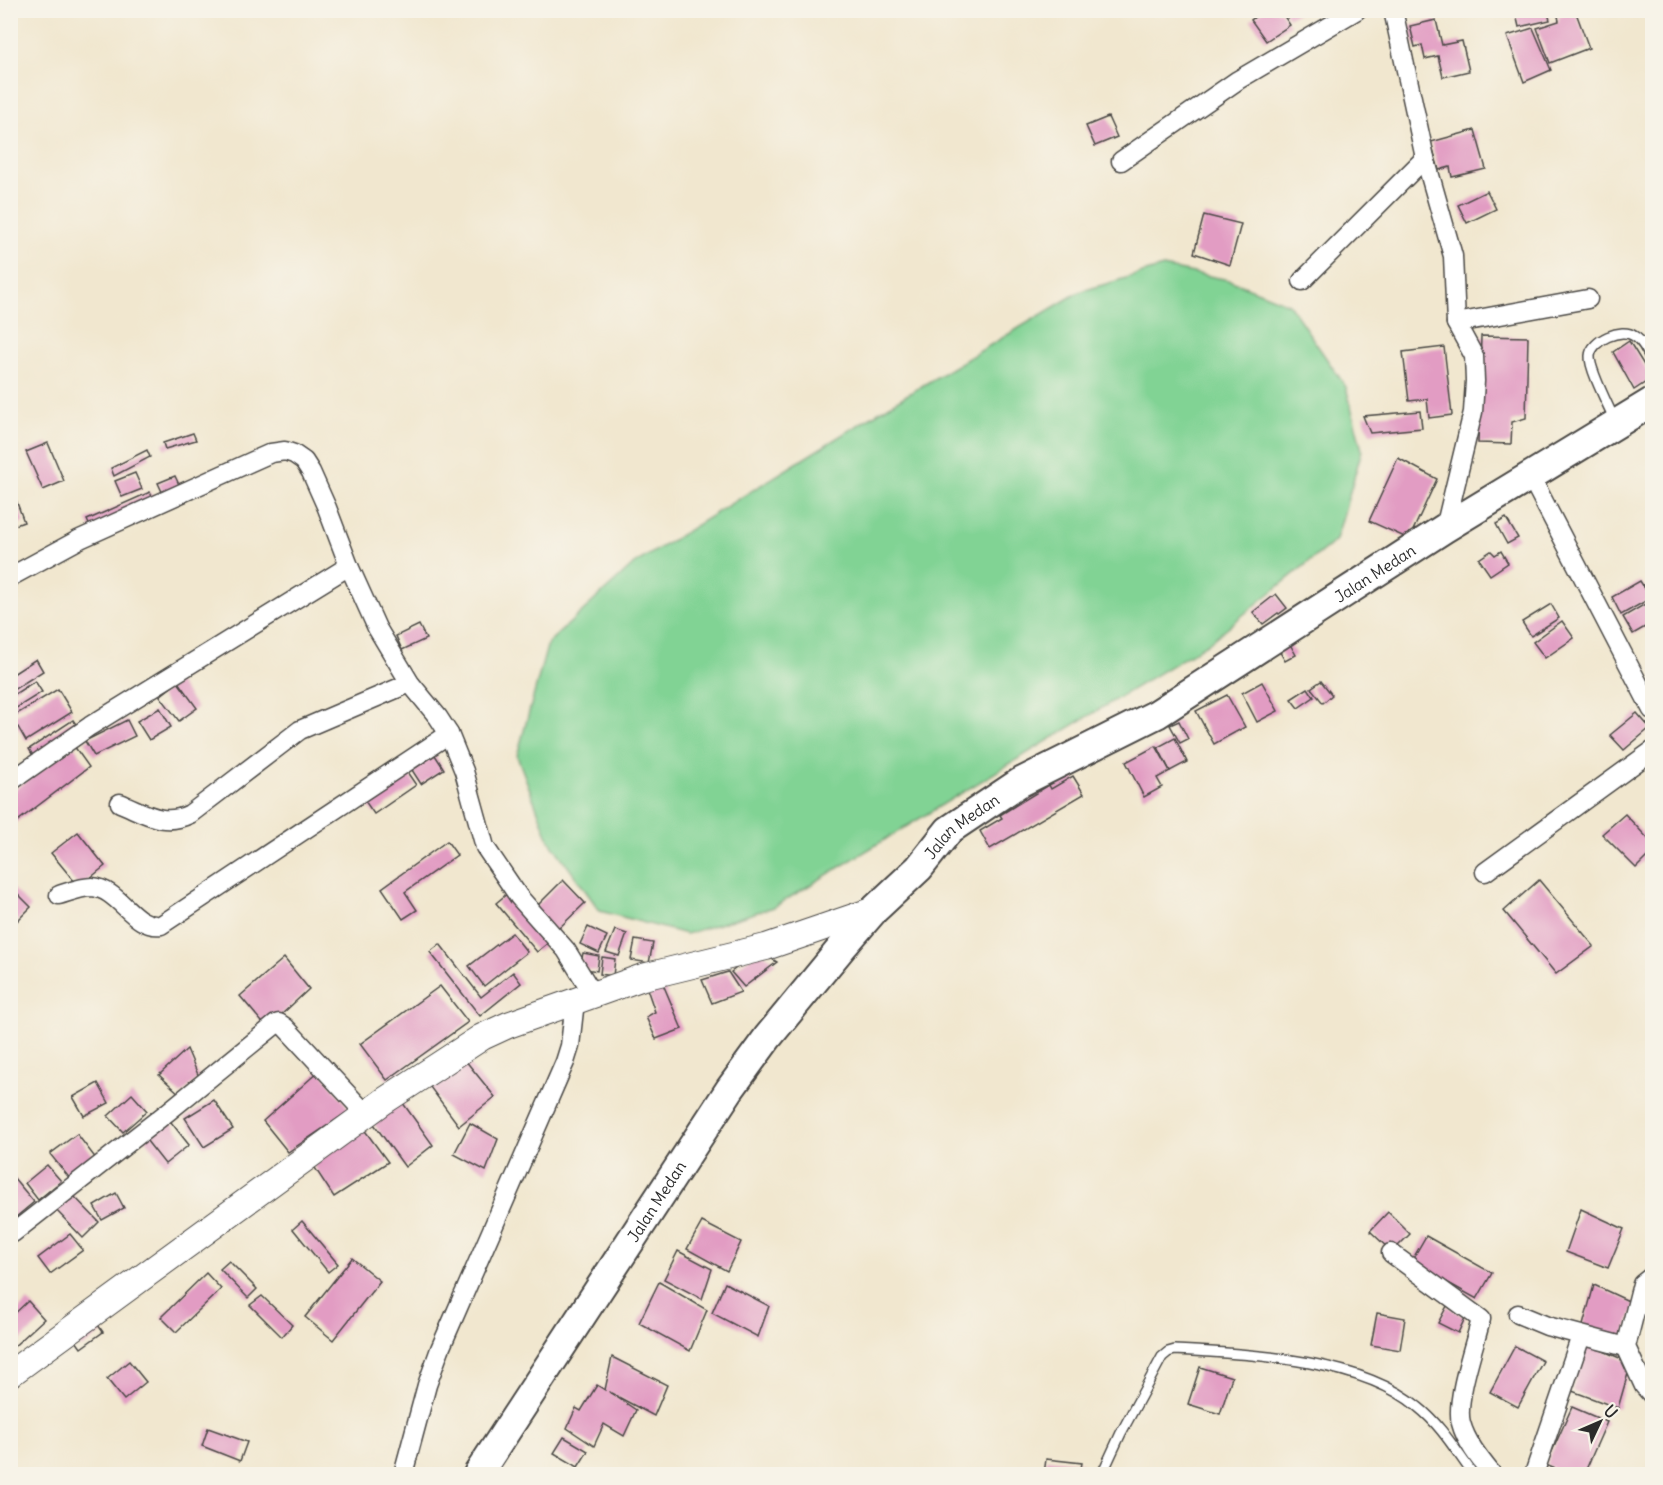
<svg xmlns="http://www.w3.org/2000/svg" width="1663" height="1485" viewBox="0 0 1663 1485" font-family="Delius,sans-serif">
	<rect width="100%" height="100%" fill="#f7f3e8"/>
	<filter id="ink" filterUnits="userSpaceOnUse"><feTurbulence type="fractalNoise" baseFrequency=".0167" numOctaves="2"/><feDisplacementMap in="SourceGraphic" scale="12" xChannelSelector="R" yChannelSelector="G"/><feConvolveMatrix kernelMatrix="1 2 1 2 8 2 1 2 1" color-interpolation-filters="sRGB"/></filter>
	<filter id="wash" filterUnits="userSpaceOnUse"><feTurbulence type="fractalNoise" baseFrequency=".008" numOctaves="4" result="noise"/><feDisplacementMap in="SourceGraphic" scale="24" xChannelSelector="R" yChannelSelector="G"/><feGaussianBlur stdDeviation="1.35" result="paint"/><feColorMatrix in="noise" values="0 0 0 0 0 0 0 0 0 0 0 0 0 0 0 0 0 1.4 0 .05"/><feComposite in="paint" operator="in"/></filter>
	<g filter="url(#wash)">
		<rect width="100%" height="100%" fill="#f1e7cf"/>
		<!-- green -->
		<polygon fill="#81d394" stroke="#567f60" stroke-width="1.5" points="1163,267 1229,280 1289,304 1346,387 1362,450 1336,540 1207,644 774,907 686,934 600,911 549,840 517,756 548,643 634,564 890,405 1079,292"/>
		<g id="blocks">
			<!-- building -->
			<g fill="#e29cc3">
				<polygon points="1264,10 1280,10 1290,25 1266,41 1251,20"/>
				<polygon points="1284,10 1303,10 1288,18"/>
				<polygon points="1515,10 1547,10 1550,20 1519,27"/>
				<polygon points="1575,10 1589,48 1550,63 1537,28 1559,21 1558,16"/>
				<polygon points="1436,20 1442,45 1462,41 1469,71 1443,77 1438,56 1425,59 1422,45 1415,47 1410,26"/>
				<polygon points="1533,28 1551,70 1524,82 1507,36"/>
				<polygon points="1108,117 1117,137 1095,146 1086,126"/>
				<polygon points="1475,130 1486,169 1452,177 1450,167 1439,170 1431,142"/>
				<polygon points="1648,171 1652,171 1652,208 1651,208"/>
				<polygon points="1487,191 1496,209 1467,223 1458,205"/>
				<polygon points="1204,215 1241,224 1230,265 1194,253"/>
				<polygon points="1481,336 1528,337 1526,418 1512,422 1511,444 1478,443"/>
				<polygon points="1629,341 1652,378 1634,390 1613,352"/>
				<polygon points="1444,347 1452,415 1429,418 1427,399 1409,401 1403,352"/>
				<polygon points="1420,411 1422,428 1370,433 1363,416"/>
				<polygon points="193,433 196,440 165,449 163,443"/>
				<polygon points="48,443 64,481 43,490 26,452"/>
				<polygon points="147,450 150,457 114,476 111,468"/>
				<polygon points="1398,458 1437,479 1409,539 1369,521"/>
				<polygon points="135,473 142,489 122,497 115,481"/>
				<polygon points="175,476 181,489 164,496 158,483"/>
				<polygon points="11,486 24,522 10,527 10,487"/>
				<polygon points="150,492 155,503 92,531 87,520"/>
				<polygon points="1506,518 1518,538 1507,544 1496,524"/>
				<polygon points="1491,551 1495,555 1501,551 1508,563 1490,575 1479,559"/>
				<polygon points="1640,581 1651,598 1621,615 1612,597"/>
				<polygon points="1276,594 1287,608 1279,614 1278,613 1263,624 1253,612"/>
				<polygon points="1652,600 1652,623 1633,634 1623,617"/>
				<polygon points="1551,604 1559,618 1531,636 1522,622"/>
				<polygon points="1562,621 1574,638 1545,658 1533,642"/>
				<polygon points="419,625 426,639 402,650 396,636"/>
				<polygon points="1287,639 1296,655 1285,661 1276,645"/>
				<polygon points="36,659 43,671 10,692 10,676"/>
				<polygon points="35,681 42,692 10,712 10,697"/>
				<polygon points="1321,681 1332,695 1323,703 1311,688"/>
				<polygon points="178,682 197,708 179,721 160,696"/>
				<polygon points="1262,682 1278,711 1257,722 1242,693"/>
				<polygon points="1308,688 1314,697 1298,708 1291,699"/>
				<polygon points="58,689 72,712 26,741 18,727 15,729 10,718"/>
				<polygon points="1227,695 1245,727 1214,744 1196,711"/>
				<polygon points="160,708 171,727 149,740 137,721"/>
				<polygon points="1637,713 1650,728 1624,750 1610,735"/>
				<polygon points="73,720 80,730 35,759 29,749"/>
				<polygon points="127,720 135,736 94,756 85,741"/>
				<polygon points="1179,721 1188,739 1180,743 1170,725"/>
				<polygon points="1175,738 1187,762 1170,771 1158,747"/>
				<polygon points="74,746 89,767 15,823 10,817 10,793"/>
				<polygon points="1156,746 1170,771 1157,778 1162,787 1144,797 1126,762"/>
				<polygon points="435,755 444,769 421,784 412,770"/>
				<polygon points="407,772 416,785 374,814 365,801"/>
				<polygon points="1073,776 1084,794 990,849 980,831 1002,818 1000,815 1049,785 1051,789"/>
				<polygon points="1625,814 1652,843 1652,852 1636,868 1602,834"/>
				<polygon points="78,832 105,866 79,887 51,853"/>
				<polygon points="447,841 457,855 405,892 417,910 403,919 382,888"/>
				<polygon points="563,880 585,903 555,932 533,910"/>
				<polygon points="1539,880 1594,946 1556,974 1504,911"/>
				<polygon points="10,886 31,907 10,928"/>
				<polygon points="508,893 549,942 537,952 496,903"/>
				<polygon points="588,927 607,936 599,953 580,944"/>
				<polygon points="615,930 627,934 619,956 606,952"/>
				<polygon points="512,933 527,952 484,986 469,966"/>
				<polygon points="635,940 653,943 649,963 631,960"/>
				<polygon points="440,944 481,997 513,972 521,983 480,1016 430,952"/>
				<polygon points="759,951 777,962 744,987 731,972"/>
				<polygon points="583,953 599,956 597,971 580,968"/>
				<polygon points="602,957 615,959 613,976 600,974"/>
				<polygon points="284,958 309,989 267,1028 240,996"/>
				<polygon points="728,972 741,992 712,1003 702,980"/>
				<polygon points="660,977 682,1029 656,1039 646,1017 655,1012 645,983"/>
				<polygon points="440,986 468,1022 387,1080 360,1044"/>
				<polygon points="187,1049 199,1077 181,1095 159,1075"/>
				<polygon points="465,1060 495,1097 459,1126 430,1087"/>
				<polygon points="320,1070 350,1110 288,1152 263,1121"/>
				<polygon points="98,1083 109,1103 84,1116 73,1097"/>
				<polygon points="132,1094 147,1111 123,1132 108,1116"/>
				<polygon points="400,1099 433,1145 405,1167 374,1124"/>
				<polygon points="214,1100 233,1129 204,1147 185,1118"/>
				<polygon points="167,1117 189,1145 165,1164 143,1136"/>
				<polygon points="470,1123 498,1139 486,1171 454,1154"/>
				<polygon points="363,1128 388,1162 334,1197 313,1165"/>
				<polygon points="77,1134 97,1160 71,1180 50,1154"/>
				<polygon points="47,1165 61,1181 38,1200 25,1183"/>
				<polygon points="13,1177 34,1202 10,1222 10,1179"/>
				<polygon points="70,1192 99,1222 83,1238 54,1208"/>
				<polygon points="116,1193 124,1208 102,1220 94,1206"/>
				<polygon points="1581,1209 1624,1229 1608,1268 1566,1252"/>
				<polygon points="1388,1212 1410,1234 1392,1252 1370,1231"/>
				<polygon points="302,1221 338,1264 328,1272 293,1229"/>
				<polygon points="702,1222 741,1242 727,1271 687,1249"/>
				<polygon points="70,1234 83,1250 50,1274 38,1258"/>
				<polygon points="1426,1236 1492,1273 1477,1299 1411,1262"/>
				<polygon points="1652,1249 1652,1265 1647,1262"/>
				<polygon points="678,1251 712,1269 702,1299 664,1279"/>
				<polygon points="352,1258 380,1281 333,1340 305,1317"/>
				<polygon points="229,1261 257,1289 248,1298 220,1269"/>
				<polygon points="206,1273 221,1289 176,1332 161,1317"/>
				<polygon points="659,1282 707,1310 690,1351 639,1323"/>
				<polygon points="725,1283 769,1306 758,1337 712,1313"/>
				<polygon points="1594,1285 1635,1304 1623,1342 1582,1329"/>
				<polygon points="262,1296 292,1325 282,1337 250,1305"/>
				<polygon points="28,1301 44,1319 10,1350 10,1318"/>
				<polygon points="1447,1306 1465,1318 1458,1333 1438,1323"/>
				<polygon points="1377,1313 1405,1318 1400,1350 1371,1345"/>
				<polygon points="93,1318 103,1332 81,1348 71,1334"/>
				<polygon points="1585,1343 1631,1363 1618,1408 1572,1391"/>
				<polygon points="1515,1346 1543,1361 1518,1407 1490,1392"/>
				<polygon points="612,1357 667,1385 654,1416 609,1392 636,1410 624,1436 604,1424 594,1446 567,1428 576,1408 581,1411 597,1385 605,1390"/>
				<polygon points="129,1361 146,1382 124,1400 107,1379"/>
				<polygon points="1200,1367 1232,1377 1220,1414 1188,1404"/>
				<polygon points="1572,1407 1607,1422 1584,1474 1567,1474 1546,1465"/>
				<polygon points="208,1428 247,1442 240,1461 202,1446"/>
				<polygon points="564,1437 588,1451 578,1467 554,1453"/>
				<polygon points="1046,1459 1082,1463 1080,1474 1044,1474"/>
			</g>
		</g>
	</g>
	<g filter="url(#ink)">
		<use href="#blocks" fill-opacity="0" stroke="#494744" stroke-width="1.5"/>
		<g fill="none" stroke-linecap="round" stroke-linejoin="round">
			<defs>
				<g id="lane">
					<path d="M1615,421C1609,407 1589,369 1590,356C1591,340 1622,327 1634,336C1643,341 1648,353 1652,362"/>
					<path d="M1102,1474L1121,1433L1162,1357L1168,1352L1175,1350C1248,1354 1360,1358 1418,1407C1441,1425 1456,1451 1473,1474"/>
				</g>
				<g id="street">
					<polyline points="1393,10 1425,158 1453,256 1456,323 1474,356 1475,381 1473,412 1445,528"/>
					<polyline points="1121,161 1238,80 1357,10"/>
					<polyline points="1302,281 1425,158"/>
					<polyline points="1456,323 1588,299"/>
					<polyline points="1531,477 1652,710"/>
					<polyline points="10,577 80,539 253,461 271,453 285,451 294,454 304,461 311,472 327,508 349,566 377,628 410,683 438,717 449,734 464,771 485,847 519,897 566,950 593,994"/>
					<polyline points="10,782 90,726 349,566"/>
					<path d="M120,803C145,813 163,827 190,814L300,730L410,683"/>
					<polyline points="1485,872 1652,751"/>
					<path d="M59,895C69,892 81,887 92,887C120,889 133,929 161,925L449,734"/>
					<polyline points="13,1233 169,1111 276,1024 279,1023 285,1027 366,1114"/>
					<path d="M1391,1253L1481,1319C1475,1344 1455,1400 1461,1423C1466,1442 1480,1459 1492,1474"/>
					<polyline points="1652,1276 1642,1284 1626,1347 1644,1386 1652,1395"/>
					<polyline points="1518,1314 1547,1326 1626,1347"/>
					<polyline points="403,1474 427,1385 440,1349 565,1062 570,1046 575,1001"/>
					<polyline points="1534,1474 1581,1336"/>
				</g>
				<polyline id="secondary" points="10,1374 384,1101 482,1037 508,1025 643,977 766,947 874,910"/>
				<g id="primary">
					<path id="s1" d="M478,1474L730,1089L768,1037L843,946L874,910L919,868L949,830L1019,783L1157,714L1445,528L1652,402"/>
				</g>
			</defs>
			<!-- lane casing -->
			<use href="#lane" stroke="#494744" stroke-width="12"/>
			<!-- street casing -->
			<use href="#street" stroke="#494744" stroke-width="21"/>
			<!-- secondary casing -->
			<use href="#secondary" stroke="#494744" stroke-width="28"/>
			<!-- primary casing -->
			<use href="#primary" stroke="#494744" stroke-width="32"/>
			<!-- lane -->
			<use href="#lane" stroke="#fff" stroke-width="9"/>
			<!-- street -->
			<use href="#street" stroke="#fff" stroke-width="18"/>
			<!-- secondary -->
			<use href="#secondary" stroke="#fff" stroke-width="26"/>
			<!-- primary -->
			<use href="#primary" stroke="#fff" stroke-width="28"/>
		</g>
	</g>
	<g text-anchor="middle" stroke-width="4.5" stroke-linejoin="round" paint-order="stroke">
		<!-- street labels -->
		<g font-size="16" fill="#2b2b2b" stroke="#f7f3e8">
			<text dy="6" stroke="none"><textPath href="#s1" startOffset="1298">Jalan Medan</textPath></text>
			<text dy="6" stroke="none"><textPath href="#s1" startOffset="812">Jalan Medan</textPath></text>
			<text dy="6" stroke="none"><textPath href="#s1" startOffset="326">Jalan Medan</textPath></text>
		</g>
	</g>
	<!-- margin -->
	<rect width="1663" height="1485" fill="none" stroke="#f7f3e8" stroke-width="36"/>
	<!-- north arrow -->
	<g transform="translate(1600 1422) rotate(46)" stroke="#f7f3e8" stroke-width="4.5" paint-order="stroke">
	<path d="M0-4.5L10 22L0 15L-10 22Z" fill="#2b2b2b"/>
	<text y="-9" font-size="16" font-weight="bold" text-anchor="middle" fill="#2b2b2b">U</text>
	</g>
</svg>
